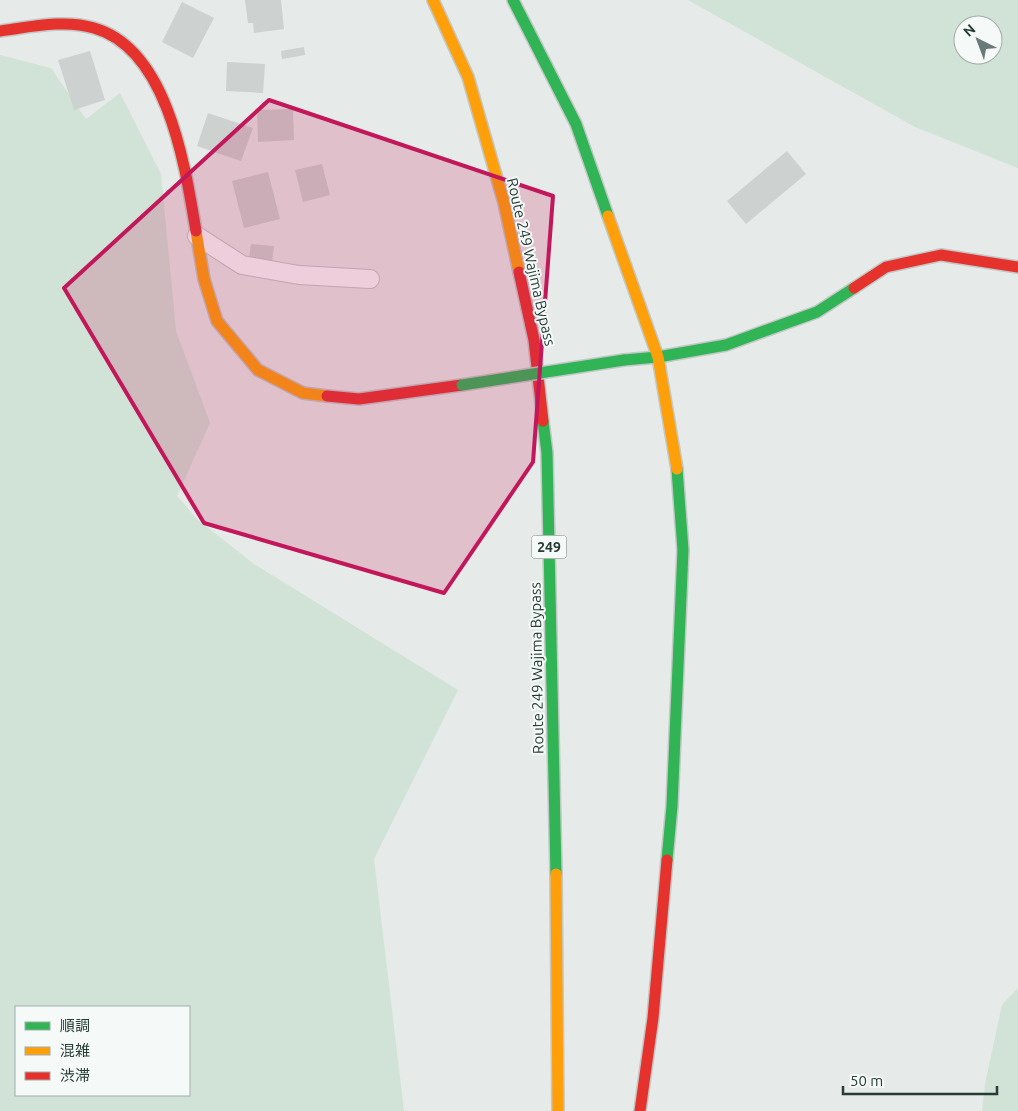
<svg xmlns="http://www.w3.org/2000/svg" width="1018" height="1111" viewBox="0 0 1018 1111" font-family="Ubuntu,'Noto Sans JP',sans-serif">
	<rect width="100%" height="100%" fill="#e6eae8"/>
	<!-- green -->
	<g fill="#d1e2d6" fill-rule="evenodd">
		<path d="M688,0H1018V168L915,127ZM963,25H993V55H963Z"/>
		<path d="M0,55L51,68L86,119L120,93L161,174L176,331L210,423L177,496L198,520L254,564L458,690L374,859L404,1111H0ZM16,1007H189V1095H16Z"/>
		<polygon points="1018,988 1018,1111 982,1111 985,1084 1002,1005"/>
	</g>
	<!-- building -->
	<g fill="#cdd2d0">
		<polygon points="245,0 281,0 284,29 254,33 253,23 248,23"/>
		<polygon points="182,2 214,18 193,58 162,42"/>
		<polygon points="304,47 305,55 282,59 281,51"/>
		<polygon points="90,51 105,100 74,110 58,60"/>
		<polygon points="227,62 265,64 263,93 226,91"/>
		<polygon points="293,109 294,140 258,142 257,110"/>
		<polygon points="208,113 253,128 241,161 197,146"/>
		<polygon points="787,151 806,174 746,224 727,201"/>
		<polygon points="322,164 330,195 303,202 295,170"/>
		<polygon points="268,172 280,219 244,228 232,181"/>
		<polygon points="251,244 274,246 272,262 249,259"/>
	</g>
	<g fill="none" stroke-linecap="round" stroke-linejoin="round">
		<defs>
			<polyline id="street" points="197,236 242,265 299,275 370,279"/>
			<g id="fast">
				<polyline points="513,0 576,124 608,216"/>
				<polyline points="624,360 658,357 726,345 817,312 854,288"/>
				<polyline points="543,421 547,453 556,874"/>
				<polyline points="667,860 672,806 683,550 677,469"/>
			</g>
			<g id="slow">
				<polyline points="433,0 468,77 504,203 519,272"/>
				<polyline points="608,216 658,357 677,469"/>
				<polyline points="196,231 204,279 217,321 258,370 303,393 327,396"/>
				<polyline points="556,874 558,1111"/>
			</g>
			<g id="jam">
				<path d="M0,31C30,27 65,19 94,28C168,49 185,166 196,231"/>
				<polyline points="519,272 534,340 543,421"/>
				<polyline points="854,288 886,267 941,255 1018,267"/>
				<polyline points="327,396 359,399 462,385"/>
				<polyline points="640,1111 653,1018 667,860"/>
			</g>
		</defs>
		<!-- street casing -->
		<use href="#street" stroke="#c3c7c5" stroke-width="20"/>
		<!-- fast casing -->
		<use href="#fast" stroke="#c2c8c6" stroke-width="14"/>
		<!-- slow casing -->
		<use href="#slow" stroke="#c2c8c6" stroke-width="14"/>
		<!-- jam casing -->
		<use href="#jam" stroke="#c2c8c6" stroke-width="14"/>
		<!-- street -->
		<use href="#street" stroke="#fbfcfc" stroke-width="18"/>
		<!-- fast -->
		<use href="#fast" stroke="#30b455" stroke-width="11"/>
		<!-- slow -->
		<use href="#slow" stroke="#ff9f0a" stroke-width="11"/>
		<!-- jam -->
		<use href="#jam" stroke="#e5322d" stroke-width="11"/>
		<defs>
			<polyline id="fast-bridge" points="462,385 624,360"/>
		</defs>
		<!-- fast-bridge casing -->
		<use href="#fast-bridge" stroke="#c2c8c6" stroke-width="14" stroke-linecap="butt"/>
		<!-- fast-bridge -->
		<use href="#fast-bridge" stroke="#30b455" stroke-width="11"/>
	</g>
	<!-- marked area -->
	<path fill="#c2185b" fill-opacity="0.2" stroke="#c2185b" stroke-width="4" stroke-linejoin="round" d="M269,100L553,196L533,462L444,593L204,523L64,288Z"/>
	<g text-anchor="middle" stroke-width="4" stroke-linejoin="round" paint-order="stroke">
		<!-- shield labels -->
		<rect fill="#f5f9f7" stroke="#647571" stroke-width="1" x="531.5" y="535.5" width="35" height="23" rx="4"/>
		<g font-size="14" font-weight="bold" fill="#263c37">
			<text x="549" y="552">249</text>
		</g>
		<!-- street labels -->
		<g font-size="15" fill="#263c37" stroke="#f5f9f7">
			<text transform="translate(531 262) rotate(77)" y="5">Route 249 Wajima Bypass</text>
			<text transform="translate(537 668) rotate(-91)" y="5">Route 249 Wajima Bypass</text>
		</g>
	</g>
	<!-- legend -->
	<rect x="15" y="1006" width="175" height="90" fill="#f5f9f7" stroke="#a2adaa"/>
	<rect x="25" y="1022" width="25" height="8" fill="#30b455" stroke="#a2adaa"/>
	<text x="60" y="1031" font-size="15" fill="#263c37">順調</text>
	<rect x="25" y="1047" width="25" height="8" fill="#ff9f0a" stroke="#a2adaa"/>
	<text x="60" y="1056" font-size="15" fill="#263c37">混雑</text>
	<rect x="25" y="1072" width="25" height="8" fill="#e5322d" stroke="#a2adaa"/>
	<text x="60" y="1081" font-size="15" fill="#263c37">渋滞</text>
	<!-- north arrow -->
	<g transform="translate(978 40) rotate(318)"><circle r="24" fill="#f5f9f7" stroke="#a2adaa"/>
	<path d="M0-4L9 19L0 12L-9 19Z" fill="#697975"/>
	<text y="-8" font-size="14" font-weight="bold" text-anchor="middle" fill="#263c37">N</text>
	</g>
	<!-- scale -->
	<path d="M843 1086v8h154v-8" fill="none" stroke="#263c37" stroke-width="2.5"/>
	<text x="850" y="1086" font-size="15" fill="#263c37" stroke="#f5f9f7" stroke-width="4" paint-order="stroke">50 m</text>
</svg>
